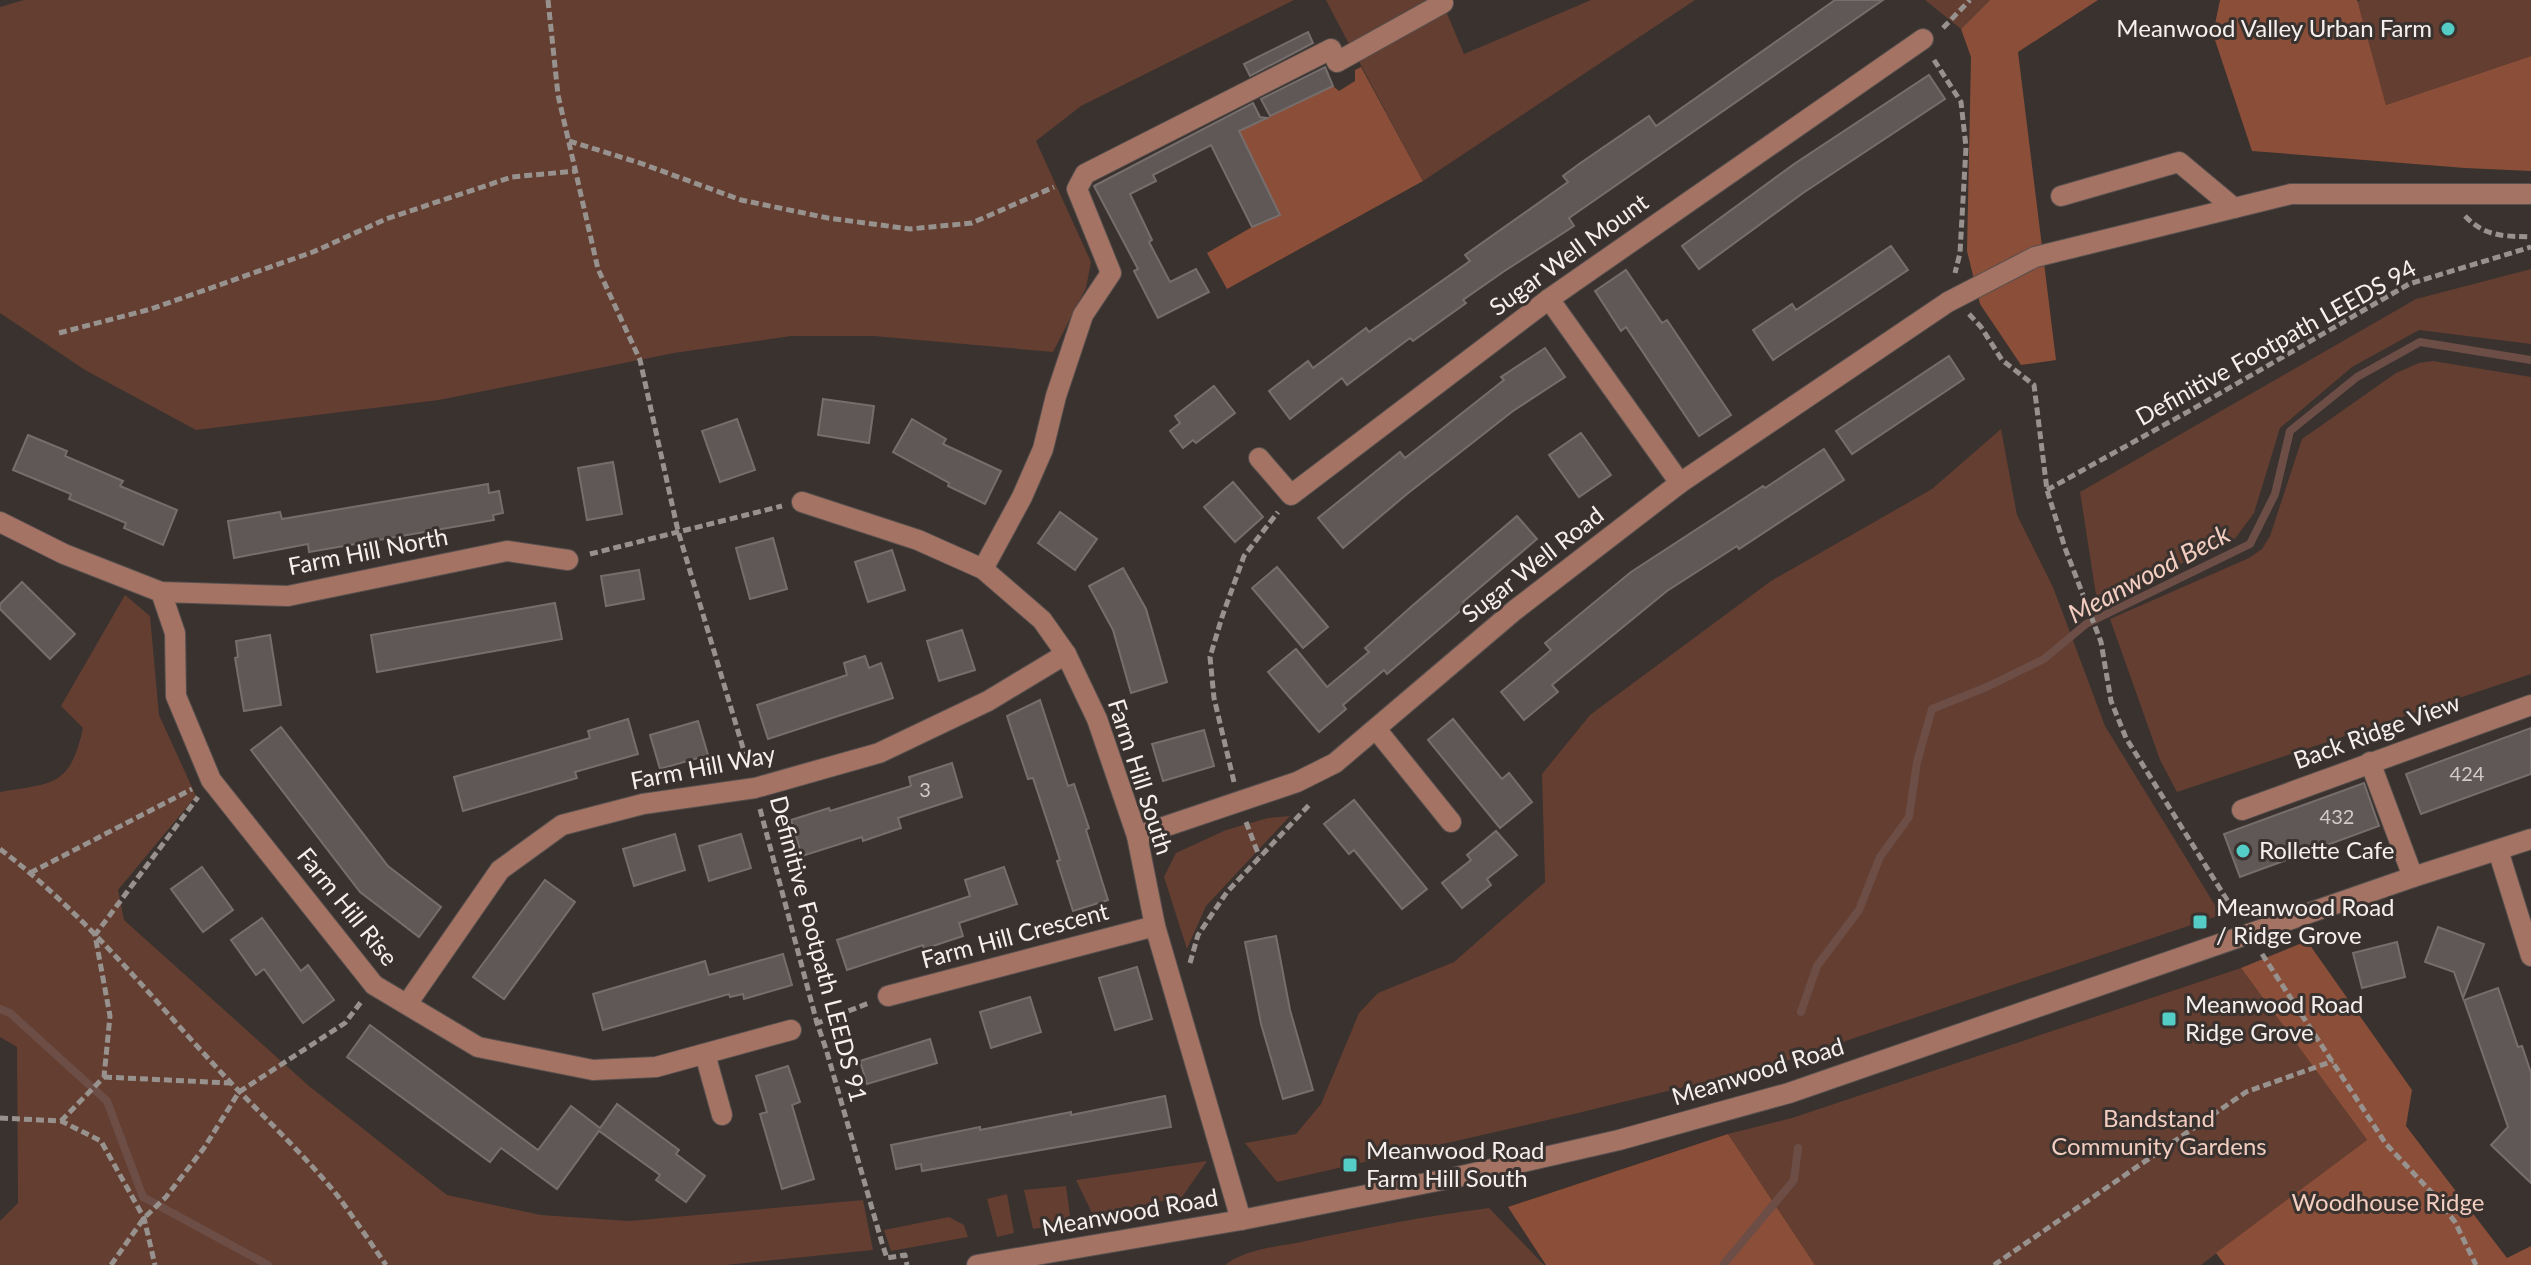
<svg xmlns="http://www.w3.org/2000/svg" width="2531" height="1265" viewBox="0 0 2531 1265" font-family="Lato,sans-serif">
	<rect width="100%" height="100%" fill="#39322f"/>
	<!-- green -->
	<g fill="#633e31">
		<polygon points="24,0 1294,0 1081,106 1036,141 1091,262 1086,288 1053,352 874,336 791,336 674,353 439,400 196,430 85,370 0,313 0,7"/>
		<polygon points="1326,0 1436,0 1350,46"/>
		<polygon points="1591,0 1695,0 1423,181 1357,58 1446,11 1464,54"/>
		<polygon points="1925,0 1990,0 1961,29"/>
		<polygon points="2361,0 2531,0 2531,56 2386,105 2357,2"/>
		<polygon points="2531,269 2531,344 2419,330 2352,367 2280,428 2254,513 2234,540 2097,601 2080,492 2416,299"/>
		<polygon points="2433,361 2531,377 2531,674 2177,792 2160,760 2110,619 2249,558 2262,549 2270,536 2302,439 2396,373 2419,363"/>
		<polygon points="2001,429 2017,515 2053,587 2105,726 2221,915 1774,1065 1578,1113 1277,1182 1245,1143 1296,1134 1321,1104 1359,1013 1378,993 1454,962 1545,882 1542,774 1590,715 1771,581 1932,489"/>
		<path d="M125,595L150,616L159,715L196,796L118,890L124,920L309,1086L447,1195L541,1215L629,1221L863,1200L873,1250L726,1265H0V1221L18,1203L17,1047L0,1037V792C53,783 70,787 83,728L61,706Z"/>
		<polygon points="1290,816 1206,906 1187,949 1164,877 1176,853 1226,830 1268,818"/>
		<polygon points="2241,968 2367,1140 2201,1265 1815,1265 1728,1134 1792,1118"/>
		<polygon points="1207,1161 1182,1197 1093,1215 1076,1180"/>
		<polygon points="1066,1186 1071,1223 1033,1229 1024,1190"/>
		<polygon points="1007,1194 1014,1233 997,1237 987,1199"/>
		<path d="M1489,1208L1544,1265H1225C1246,1249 1275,1247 1301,1242C1363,1228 1426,1216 1489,1208Z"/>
		<polygon points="949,1217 964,1225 968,1237 891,1251 884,1230"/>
	</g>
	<!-- forest -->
	<g fill="#8b4e39">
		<polygon points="1990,0 2098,0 2018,52 2056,360 2021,365 1980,304 1967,251 1971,57 1961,29"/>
		<polygon points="2220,0 2357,0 2386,105 2531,56 2531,171 2465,168 2252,151 2213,34"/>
		<polygon points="1361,67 1423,181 1227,289 1207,253 1252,227 1239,131 1333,86 1339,91 1355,81 1355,70"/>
		<polygon points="2307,941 2412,1090 2406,1126 2507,1258 2531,1246 2531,1265 2225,1265 2216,1253 2367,1140 2241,968"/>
		<polygon points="1728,1134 1815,1265 1546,1265 1508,1207"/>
	</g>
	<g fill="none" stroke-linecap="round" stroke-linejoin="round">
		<!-- stream -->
		<g stroke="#6c4e47" stroke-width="8">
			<polyline points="0,1009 10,1013 107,1101 143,1197 268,1265"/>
			<polyline points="1801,1012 1817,966 1859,910 1880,857 1909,817 1917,762 1932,709 1989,686 2044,659 2086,624 2250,544 2275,494 2290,431 2357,377 2420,342 2531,360"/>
			<polyline points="1723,1265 1794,1180 1798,1148"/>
		</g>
	</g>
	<!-- building -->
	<g fill="#605856" stroke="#766e6c" stroke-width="2">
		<polygon points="1835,0 1883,0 1569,218 1574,226 1503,272 1463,300 1466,303 1413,341 1410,338 1347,385 1342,378 1290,419 1269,391 1308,361 1313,368 1366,328 1369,332 1470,261 1465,255 1568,182 1563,176 1579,164 1649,116 1656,126"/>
		<polygon points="1308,32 1313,43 1250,76 1244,64"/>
		<polygon points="1325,67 1333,86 1270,116 1261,99"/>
		<polygon points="1929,75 1945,99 1803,193 1699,269 1682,246 1794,164"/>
		<polygon points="1253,103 1260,117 1267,118 1239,131 1280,215 1252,227 1211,145 1153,175 1156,181 1130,194 1152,240 1149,242 1170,282 1196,269 1209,292 1158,318 1134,271 1138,269 1094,186"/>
		<polygon points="1891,246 1908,270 1773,360 1753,330 1792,304 1796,310"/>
		<polygon points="1626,270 1662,323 1667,320 1731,415 1699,436 1626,327 1621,331 1595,291"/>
		<polygon points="1545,348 1565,377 1513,411 1407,494 1343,548 1318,518 1400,452 1405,458 1504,380 1501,377"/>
		<polygon points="1949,356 1964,379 1852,454 1836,431"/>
		<polygon points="1214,386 1235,413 1196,443 1193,440 1183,448 1170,431 1180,423 1175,416"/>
		<polygon points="823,399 874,406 869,443 818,435"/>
		<polygon points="737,419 755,470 720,482 702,431"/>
		<polygon points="912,419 946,439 943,444 1001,471 985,504 948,486 949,483 893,452"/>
		<polygon points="1581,433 1611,475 1579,497 1549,455"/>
		<polygon points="28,435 67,451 65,456 123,481 120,486 177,510 163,545 124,528 126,523 69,499 71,494 13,470"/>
		<polygon points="1824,449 1844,480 1739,549 1737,546 1667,591 1552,685 1558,692 1524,720 1501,692 1551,650 1545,643 1631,572 1763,486 1765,488"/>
		<polygon points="613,462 622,514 587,520 578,468"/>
		<polygon points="1233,482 1263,517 1235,542 1204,507"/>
		<polygon points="488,484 489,493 499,491 503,513 493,515 494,520 309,552 308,544 234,558 228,521 280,512 282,519"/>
		<polygon points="1060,512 1097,539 1075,570 1038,543"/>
		<polygon points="1517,516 1537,539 1463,602 1466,606 1387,674 1384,670 1343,705 1346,709 1319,732 1268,672 1296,649 1327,687 1369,652 1365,648 1412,606"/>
		<polygon points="773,538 787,589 750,599 736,548"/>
		<polygon points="892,550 905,590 868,602 855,562"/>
		<polygon points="1277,567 1328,627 1303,648 1252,588"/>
		<polygon points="1123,568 1146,609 1167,682 1131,693 1113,630 1089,586"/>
		<polygon points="639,570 644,599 606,606 601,576"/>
		<polygon points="22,582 75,634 50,659 0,609 0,604"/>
		<polygon points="555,603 562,639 377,672 371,635"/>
		<polygon points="962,630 975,670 939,681 927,641"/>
		<polygon points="270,635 281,705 244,711 235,658 238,657 236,641"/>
		<polygon points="865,656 869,668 881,663 893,698 768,739 757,705 847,675 844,663"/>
		<polygon points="1040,700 1068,786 1074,784 1089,828 1086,830 1108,900 1073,911 1057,861 1060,860 1033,778 1028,779 1007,716"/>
		<polygon points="628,719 638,754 575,772 577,778 463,811 454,777 590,738 588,731"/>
		<polygon points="1453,719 1502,779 1509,773 1532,802 1500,828 1428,740"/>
		<polygon points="698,721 708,755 660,769 650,735"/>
		<polygon points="281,727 388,866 441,907 419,937 360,892 251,750"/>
		<polygon points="2531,728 2531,774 2421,814 2406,774"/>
		<polygon points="1204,730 1214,766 1163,781 1152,744"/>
		<polygon points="952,763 962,797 898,818 901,828 863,841 862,837 802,856 791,820 829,808 830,811 911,786 909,777"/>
		<polygon points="2364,783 2379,826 2240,877 2224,834"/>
		<polygon points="1354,800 1427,889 1402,909 1354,850 1349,854 1324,824"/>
		<polygon points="1496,831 1517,855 1487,879 1491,885 1462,908 1442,883 1471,860 1467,855"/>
		<polygon points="675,834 685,870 634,886 623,849"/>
		<polygon points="741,834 751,868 709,881 699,846"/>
		<polygon points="202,867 233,910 203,932 171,889"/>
		<polygon points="1004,867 1017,904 959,923 963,936 924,949 923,945 847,970 837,940 970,896 965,880"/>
		<polygon points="545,880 575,902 504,999 473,977"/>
		<polygon points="262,918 301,971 308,965 334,1000 303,1023 264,969 256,975 231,940"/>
		<polygon points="2438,927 2484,944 2463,998 2454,972 2425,962"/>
		<polygon points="1276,936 1290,1010 1313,1090 1283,1099 1261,1024 1245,942"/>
		<polygon points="2397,942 2405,977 2362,988 2353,953"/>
		<polygon points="783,954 792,985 744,999 743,994 730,997 729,994 603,1030 593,994 705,961 709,975"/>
		<polygon points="1137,967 1152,1019 1115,1030 1099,978"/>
		<polygon points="2498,988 2518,1047 2522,1046 2531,1073 2531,1183 2491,1145 2508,1127 2464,1000"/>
		<polygon points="1030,997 1041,1032 991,1048 980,1012"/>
		<polygon points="370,1025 538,1150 571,1106 600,1128 617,1104 679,1150 676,1154 705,1176 686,1202 656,1180 660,1175 599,1131 557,1189 501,1148 490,1162 347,1057"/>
		<polygon points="930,1039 937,1063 867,1084 860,1061"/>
		<polygon points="788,1066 800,1102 792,1105 814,1179 782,1189 760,1114 767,1112 756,1076"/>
		<polygon points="1165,1096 1171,1127 922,1171 921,1164 896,1169 891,1145 980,1127 980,1130 1071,1112 1071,1115"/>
	</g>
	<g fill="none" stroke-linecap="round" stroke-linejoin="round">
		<defs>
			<g id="minor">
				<polyline points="2061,196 2179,162 2234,208"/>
				<polyline points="1549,299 1680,483"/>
				<polyline points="1259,458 1291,495 1549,299 1923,39"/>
				<polyline points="802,502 918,540 983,569 1042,620 1066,654 1097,719 1137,836 1155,926 1241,1220"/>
				<polyline points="0,522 64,554 161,592 288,596 507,551 568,560"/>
				<polyline points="983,569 1022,497 1043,449 1056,396 1083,315 1111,273 1077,189 1085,174 1331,49 1337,62 1443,3"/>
				<polyline points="161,592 175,633 176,696 211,780 374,985 478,1047 593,1070 656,1067 791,1030"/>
				<polyline points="1376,729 1451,822"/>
				<polyline points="2370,762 2413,877"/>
				<polyline points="2242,810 2531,705"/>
				<polyline points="1137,836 1297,782 1335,763 1515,610 1680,483 1948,302 2035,257 2291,194 2531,194"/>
				<polyline points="2498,850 2531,956"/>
				<polyline points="888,996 1155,926"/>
				<polyline points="407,1004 500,870 562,825 643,804 755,788 879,753 988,701 1066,654"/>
				<polyline points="705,1054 722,1115"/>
				<polyline points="977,1265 1241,1220 1457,1177 1619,1140 1789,1093 2413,877 2531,839"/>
			</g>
		</defs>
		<!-- minor casing -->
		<use href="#minor" stroke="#57504e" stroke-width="22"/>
		<!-- path -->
		<g stroke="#98928f" stroke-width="5" stroke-dasharray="8 4" stroke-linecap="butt">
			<polyline points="548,0 558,95 598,269 640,360 678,531 749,768"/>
			<polyline points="1943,28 1970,0"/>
			<polyline points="1934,60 1961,102 1966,147 1960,253 1955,273"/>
			<polyline points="569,141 640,163 741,200 828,218 910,229 972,223 1054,187"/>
			<path d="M2465,216C2485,237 2504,236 2531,237"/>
			<polyline points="1969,314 1981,327 2002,360 2034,385 2047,490 2065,548 2101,642 2111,701 2126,738 2237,916"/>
			<polyline points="59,333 151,309 313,252 386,219 512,177 576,171"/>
			<polyline points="2047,490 2191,410 2409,284 2531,247"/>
			<polyline points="590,554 782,506"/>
			<polyline points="1234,782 1214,698 1210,657 1222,617 1244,556 1278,512"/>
			<polyline points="760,809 817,1023 826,1049 882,1243 887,1258 905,1255 907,1265"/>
			<polyline points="1246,822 1259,856"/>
			<path d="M0,849C78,908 141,985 207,1057C249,1104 297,1146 337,1195C354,1218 370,1242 386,1265"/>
			<polyline points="30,873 192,789"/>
			<polyline points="2262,954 2386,1144 2434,1195 2455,1222 2476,1265"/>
			<polyline points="1190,963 1198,935 1227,892 1310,804"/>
			<polyline points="815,1024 869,1003"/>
			<polyline points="104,1077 230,1083"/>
			<polyline points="0,1118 61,1121 101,1141 144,1218 155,1265"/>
			<polyline points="61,1121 104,1077 110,1016 95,935 198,797"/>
			<polyline points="111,1265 144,1218 166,1197 204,1148 239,1092 345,1023 361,1002"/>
			<polyline points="1994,1265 2246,1092 2333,1061"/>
		</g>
		<!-- minor -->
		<use href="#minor" stroke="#a47363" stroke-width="20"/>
	</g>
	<!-- markers -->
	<g fill="#54cdc6" stroke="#39322f" stroke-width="3">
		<circle cx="2448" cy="29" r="8"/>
		<circle cx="2243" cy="851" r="8"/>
		<rect x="2192" y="914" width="16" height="16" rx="4"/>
		<rect x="2161" y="1011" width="16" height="16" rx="4"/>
		<rect x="1342" y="1157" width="16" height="16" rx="4"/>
	</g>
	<g text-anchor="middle" stroke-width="6" stroke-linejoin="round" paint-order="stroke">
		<!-- number labels -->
		<g font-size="20" fill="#d0cac8">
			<text x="2467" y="781">424</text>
			<text x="925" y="797">3</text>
			<text x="2337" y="824">432</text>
		</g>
		<!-- poi labels -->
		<g font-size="24" fill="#f5f0ee" stroke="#39322f" text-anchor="start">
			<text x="2432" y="37" text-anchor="end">Meanwood Valley Urban Farm</text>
			<text x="2259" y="859">Rollette Cafe</text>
			<text x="2216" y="916">Meanwood Road<tspan x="2216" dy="28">/ Ridge Grove</tspan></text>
			<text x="2185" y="1013">Meanwood Road<tspan x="2185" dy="28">Ridge Grove</tspan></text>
			<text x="1366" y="1159">Meanwood Road<tspan x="1366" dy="28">Farm Hill South</tspan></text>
		</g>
		<!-- street labels -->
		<g font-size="24" fill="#f5f0ee" stroke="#39322f">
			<text transform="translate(1569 255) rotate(-36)" y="8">Sugar Well Mount</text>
			<text transform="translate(2276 343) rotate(-29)" y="8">Definitive Footpath LEEDS 94</text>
			<text transform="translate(368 552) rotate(-11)" y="8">Farm Hill North</text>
			<text transform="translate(1533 565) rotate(-38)" y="8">Sugar Well Road</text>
			<text transform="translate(2377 732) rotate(-20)" y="8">Back Ridge View</text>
			<text transform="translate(703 768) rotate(-11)" y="8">Farm Hill Way</text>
			<text transform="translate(1140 777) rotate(72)" y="8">Farm Hill South</text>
			<text transform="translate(347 907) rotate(51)" y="8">Farm Hill Rise</text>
			<text transform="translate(1015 936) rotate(-15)" y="8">Farm Hill Crescent</text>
			<text transform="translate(818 949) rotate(75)" y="8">Definitive Footpath LEEDS 91</text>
			<text transform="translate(1758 1072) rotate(-17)" y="8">Meanwood Road</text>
			<text transform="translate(1130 1213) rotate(-10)" y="8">Meanwood Road</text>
		</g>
		<!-- park labels -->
		<g font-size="24" fill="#f3cdbf" stroke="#39322f">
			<text x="2159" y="1127">Bandstand<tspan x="2159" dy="28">Community Gardens</tspan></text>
			<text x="2388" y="1211">Woodhouse Ridge</text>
		</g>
		<!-- water labels -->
		<g font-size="26" font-style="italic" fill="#f3cdc0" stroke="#39322f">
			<text transform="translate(2149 574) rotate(-28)" y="9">Meanwood Beck</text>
		</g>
	</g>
</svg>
